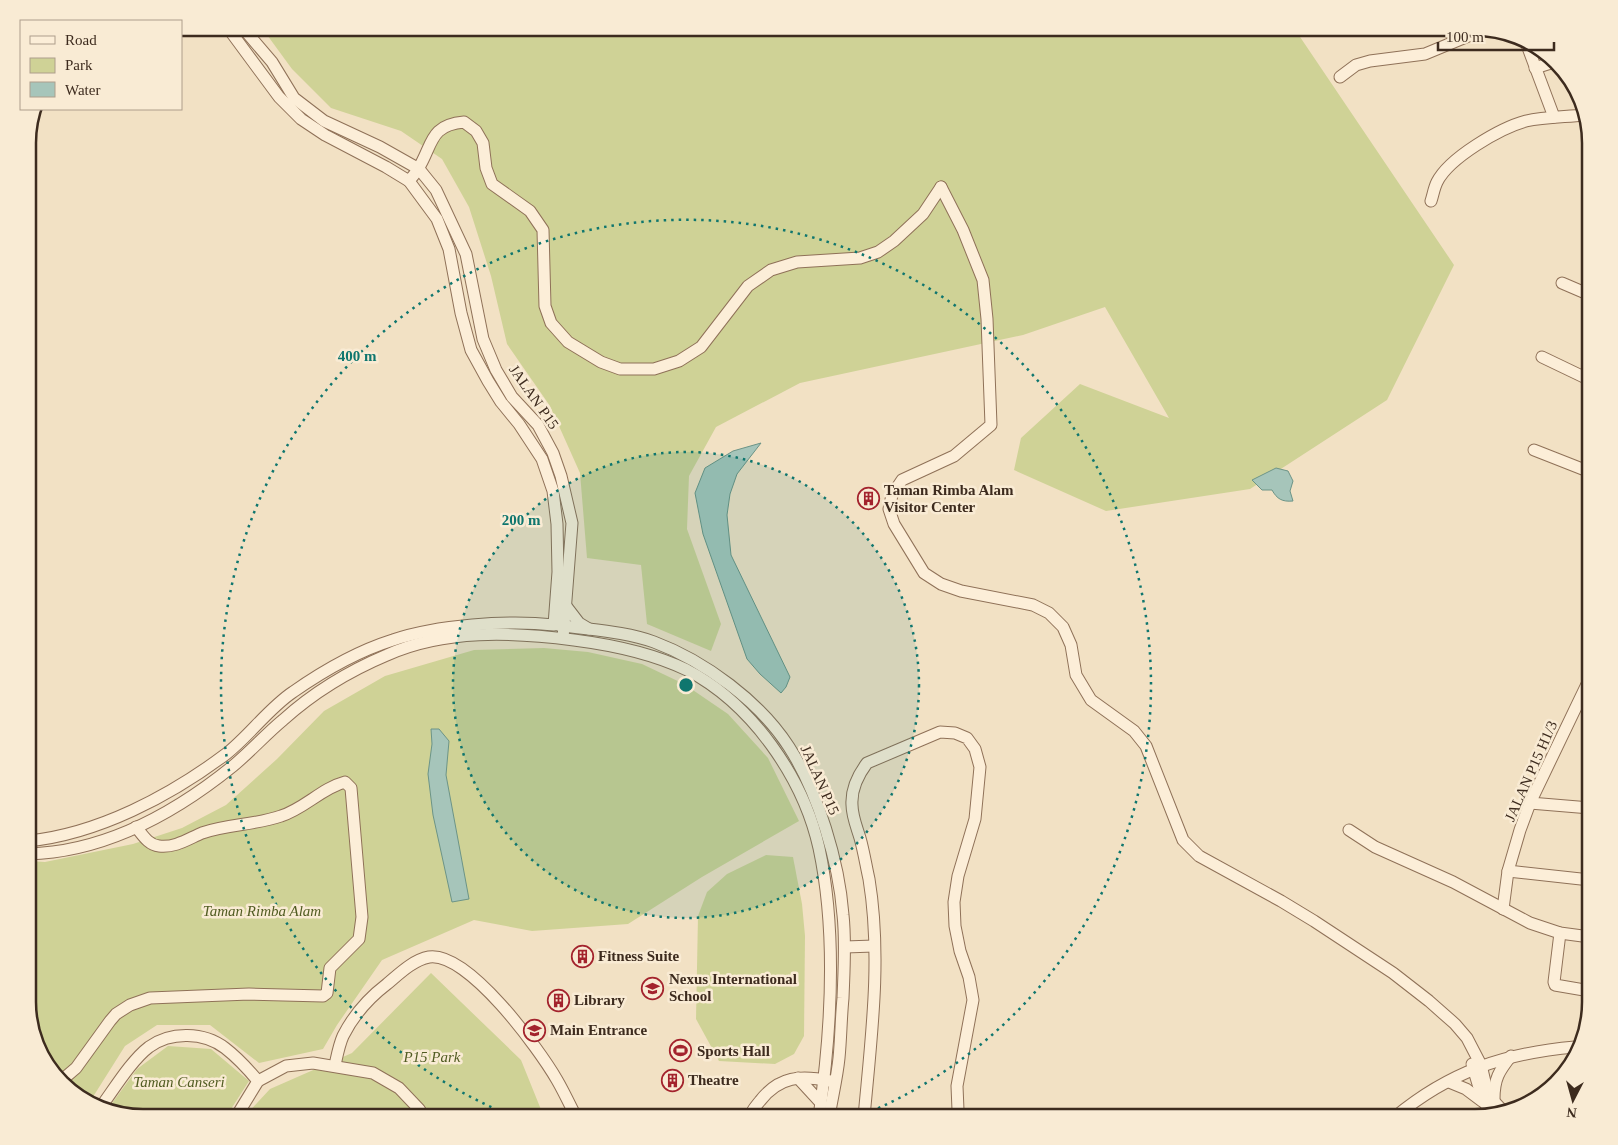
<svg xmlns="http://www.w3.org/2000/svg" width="1618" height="1145" viewBox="0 0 1618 1145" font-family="Georgia,serif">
	<rect width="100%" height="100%" fill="#f2e1c4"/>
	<!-- green -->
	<g fill="#cfd296">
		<polygon points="262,28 1294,28 1454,265 1387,400 1250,489 1106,511 1014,470 1021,438 1080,384 1169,418 1105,307 1023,335 800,383 716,427 689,476 687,529 721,624 711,651 647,624 641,565 587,558 580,473 550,406 507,344 491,276 469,207 442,159 401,131 331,108 292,69"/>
		<polygon points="544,648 588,652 642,664 684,684 728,714 768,758 799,821 702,877 628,924 532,931 474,920 382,960 337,1025 323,1049 259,1063 210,1025 157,1025 125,1046 91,1100 73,1094 40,1053 28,1009 28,861 45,862 133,844 182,828 226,805 277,759 324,711 385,676 474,650"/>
		<polygon points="766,855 793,857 802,904 805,936 804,1036 794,1054 775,1064 719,1061 696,1019 698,916 707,892 727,874"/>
		<polygon points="431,973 521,1060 544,1117 244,1117 270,1089 352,1053"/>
		<polygon points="168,1046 211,1049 249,1081 226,1117 143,1117 110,1106 137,1069"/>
	</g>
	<!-- water -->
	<g fill="#a6c5ba" stroke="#6c9487">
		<polygon points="761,443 737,474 730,494 727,515 731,555 790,677 786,687 781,693 760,674 747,659 703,534 695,493 705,468 733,451"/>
		<path d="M1276,468L1288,471L1293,481L1290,491L1293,501C1282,502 1277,499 1272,490H1262L1252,480Z"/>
		<polygon points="431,729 439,729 449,741 446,775 469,899 452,902 433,815 428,774 432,744"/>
	</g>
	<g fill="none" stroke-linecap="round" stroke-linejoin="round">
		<defs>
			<g id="minor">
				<polyline points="243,28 272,62 294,98 324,121 380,147 419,169 436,190 466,254 483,339 496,370 512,397 538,425 553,453 561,476 572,523 563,638"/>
				<polyline points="1527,45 1554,117"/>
				<polyline points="1535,68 1554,62"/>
				<polyline points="1340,77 1356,65 1370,61 1425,54 1483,30"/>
				<path d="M409,181C412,177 416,173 418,169C433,145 429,125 464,122L476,131L483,143L486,168L492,184L530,211L543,230L545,306L551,323L568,342L601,362L620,369H654L679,361L701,347L748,286L771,270L797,262L860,258L878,252L894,241L923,214L941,187"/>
				<polyline points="941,187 963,230 983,280 987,319 991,425 954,456 902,480 892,495 889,509 894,524 924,573 941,584 961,591 1033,605 1049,613 1063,627 1071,645 1076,675 1091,700 1134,731 1146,746 1183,840 1199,856 1281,901 1314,921 1393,973 1429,1001 1455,1024 1467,1038 1481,1065 1488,1095 1503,1111"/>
				<path d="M1431,201C1433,195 1434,188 1437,182C1449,158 1500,128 1526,121C1544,117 1565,117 1584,115"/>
				<polyline points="1562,283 1590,295"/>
				<polyline points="1542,357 1590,380"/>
				<polyline points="1534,450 1590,472"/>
				<polyline points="566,606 579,623 589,629"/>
				<path d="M558,625C589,630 624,631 654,642C705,661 760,702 789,747C818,792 839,862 843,915C846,942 844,970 843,998C841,1018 841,1038 839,1058C837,1078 832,1098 829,1117"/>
				<polyline points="1530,803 1590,808"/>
				<polyline points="1349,830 1375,847 1453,882 1530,923 1560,933 1590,937"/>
				<path d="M28,841C98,834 170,796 226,754C249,736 269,708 293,692C323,671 358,651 393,640C437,625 507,620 554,625L558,572L557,524L553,491L542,459L519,424L501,402L488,381L471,350L461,313L449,249L437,219L409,181L386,167L325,135L301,119L279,97L228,28"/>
				<path d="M28,854C104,852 175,813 233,766C251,751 266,734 283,720C314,692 349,671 387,655C445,629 512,632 574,640C613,645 652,653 687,670C752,704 803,777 819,848C837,932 831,1033 819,1117"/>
				<polyline points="1508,871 1590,880"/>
				<polyline points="1503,909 1508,871 1520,830 1530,803 1590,678"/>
				<polyline points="1560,933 1554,982 1555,985 1590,991"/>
				<polyline points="845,947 874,946"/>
				<polyline points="1472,1064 1483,1101 1493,1113"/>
				<path d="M335,1065C337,1056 339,1045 343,1036C353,1016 370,997 387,984C399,974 413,960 429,957C468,951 539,1049 557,1080C564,1092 570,1105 576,1117"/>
				<polyline points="798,1078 821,1103"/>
				<path d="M62,1080L76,1068L110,1021L116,1014L130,1005L150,998L249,994L323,996L327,993L330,968L359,939L362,917L351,788L345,782C322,788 304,809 281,816C256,825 228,824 202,833C188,839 175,848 159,846C148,845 142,834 136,827"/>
				<polyline points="1449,1082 1466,1089 1482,1101"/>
				<path d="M1494,1099C1494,1079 1499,1071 1511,1056"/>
				<path d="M103,1104C116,1086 132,1060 149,1047C171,1031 204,1032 225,1048C238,1058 248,1069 258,1081"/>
				<polyline points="236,1117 258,1081 286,1066 313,1063 373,1073 399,1088 419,1109 424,1117"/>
				<path d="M750,1117C751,1111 756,1106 760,1101C779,1076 801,1075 830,1081"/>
				<path d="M864,1117C871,1039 882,958 869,879C866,866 864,852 860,838C857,828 852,816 852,805C851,790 858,775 867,763L940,732L955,733L967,738L975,749L980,767L975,819L958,876L954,902L955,926L960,951L969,977L973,1000L957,1086L958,1110L960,1117"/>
				<path d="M1395,1117C1449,1072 1505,1053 1575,1047"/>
			</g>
		</defs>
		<!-- minor casing -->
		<use href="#minor" stroke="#8f7158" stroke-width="13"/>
		<!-- minor -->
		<use href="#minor" stroke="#fceed8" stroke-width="11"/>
	</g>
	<!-- distance rings -->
	<circle cx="686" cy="685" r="233" fill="#0f766e" fill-opacity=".12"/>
	<g fill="none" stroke="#0f766e" stroke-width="2.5" stroke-dasharray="2.5 5">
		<circle cx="686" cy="685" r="233"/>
		<path d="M512 1116A465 465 0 1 1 860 1116"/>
	</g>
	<!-- icons -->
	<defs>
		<symbol id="building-ring" viewBox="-11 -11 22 22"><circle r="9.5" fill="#f9ebd4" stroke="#a3232d" stroke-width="1.5"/><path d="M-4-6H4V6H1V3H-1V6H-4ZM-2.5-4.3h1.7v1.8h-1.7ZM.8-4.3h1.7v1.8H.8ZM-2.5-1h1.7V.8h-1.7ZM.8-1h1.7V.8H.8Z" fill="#a3232d"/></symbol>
		<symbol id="school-ring" viewBox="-11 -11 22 22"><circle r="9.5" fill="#f9ebd4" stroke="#a3232d" stroke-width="1.5"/><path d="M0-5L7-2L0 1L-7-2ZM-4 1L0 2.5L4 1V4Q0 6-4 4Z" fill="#a3232d"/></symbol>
		<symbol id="stadium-ring" viewBox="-11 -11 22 22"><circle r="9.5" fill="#f9ebd4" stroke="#a3232d" stroke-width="1.5"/><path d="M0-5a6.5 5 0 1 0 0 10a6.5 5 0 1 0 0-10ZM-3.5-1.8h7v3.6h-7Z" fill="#a3232d"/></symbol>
	</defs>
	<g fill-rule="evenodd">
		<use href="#building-ring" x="856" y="486" width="25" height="25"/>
		<use href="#building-ring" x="570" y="944" width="25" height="25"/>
		<use href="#school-ring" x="640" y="976" width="25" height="25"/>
		<use href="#building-ring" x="546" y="988" width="25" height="25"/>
		<use href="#school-ring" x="522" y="1018" width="25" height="25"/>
		<use href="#stadium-ring" x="668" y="1038" width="25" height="25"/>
		<use href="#building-ring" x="660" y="1068" width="25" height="25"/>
	</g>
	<g text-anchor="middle" stroke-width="5" stroke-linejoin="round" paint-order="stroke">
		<!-- street labels -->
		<g font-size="15" fill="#3d2b1e" stroke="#f9ebd4">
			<text transform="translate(534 397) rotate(55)" y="5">JALAN P15</text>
			<text transform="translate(1531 771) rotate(-66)" y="5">JALAN P15 H1/3</text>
			<text transform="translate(820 780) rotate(66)" y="5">JALAN P15</text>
		</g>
		<!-- poi labels -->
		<g font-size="15" font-weight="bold" fill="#3d2b1e" stroke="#f9ebd4" text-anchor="start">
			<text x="884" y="495">Taman Rimba Alam<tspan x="884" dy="17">Visitor Center</tspan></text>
			<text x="598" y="961">Fitness Suite</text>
			<text x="669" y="984">Nexus International<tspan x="669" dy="17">School</tspan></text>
			<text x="574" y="1005">Library</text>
			<text x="550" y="1035">Main Entrance</text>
			<text x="697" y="1056">Sports Hall</text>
			<text x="688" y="1085">Theatre</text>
		</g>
		<!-- park labels -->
		<g font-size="15" font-style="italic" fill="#515c22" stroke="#f9ebd4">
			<text x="262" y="916">Taman Rimba Alam</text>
			<text x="432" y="1062">P15 Park</text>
			<text x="179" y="1087">Taman Canseri</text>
		</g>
	</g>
	<!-- crop -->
	<path d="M0 0H1618V1145H0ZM143 36H1475A107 107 0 0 1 1582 143V1002A107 107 0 0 1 1475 1109H143A107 107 0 0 1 36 1002V143A107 107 0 0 1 143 36Z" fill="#f9ebd4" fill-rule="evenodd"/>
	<path fill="none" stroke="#3d2b1e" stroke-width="2.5" d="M143 36H1475A107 107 0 0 1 1582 143V1002A107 107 0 0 1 1475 1109H143A107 107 0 0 1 36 1002V143A107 107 0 0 1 143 36Z"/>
	<circle cx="686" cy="685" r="8" fill="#0f766e" stroke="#f9ebd4" stroke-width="2.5"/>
	<g font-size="15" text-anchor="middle" font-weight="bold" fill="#0f766e" stroke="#f9ebd4" stroke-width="5" stroke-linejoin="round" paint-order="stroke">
		<text x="357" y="361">400 m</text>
		<text x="521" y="525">200 m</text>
	</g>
	<!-- legend -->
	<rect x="20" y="20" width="162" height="90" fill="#f9ebd4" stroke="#ae9e8b"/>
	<rect x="30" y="36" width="25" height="8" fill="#fceed8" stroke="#ae9e8b"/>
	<text x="65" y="45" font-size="15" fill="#3d2b1e">Road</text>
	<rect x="30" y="58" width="25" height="15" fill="#cfd296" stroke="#ae9e8b"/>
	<text x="65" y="70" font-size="15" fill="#3d2b1e">Park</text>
	<rect x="30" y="82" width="25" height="15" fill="#a6c5ba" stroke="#ae9e8b"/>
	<text x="65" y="95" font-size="15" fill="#3d2b1e">Water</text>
	<!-- north arrow -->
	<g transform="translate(1573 1100) rotate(186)" stroke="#f9ebd4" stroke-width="4" paint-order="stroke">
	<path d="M0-4L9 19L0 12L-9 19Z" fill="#3d2b1e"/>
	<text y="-8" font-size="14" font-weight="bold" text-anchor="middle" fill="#3d2b1e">N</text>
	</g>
	<!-- scale -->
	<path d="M1438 42v8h116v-8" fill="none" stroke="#3d2b1e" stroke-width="2.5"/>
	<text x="1446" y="42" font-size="15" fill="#3d2b1e" stroke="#f9ebd4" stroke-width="4" paint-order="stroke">100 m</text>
</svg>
